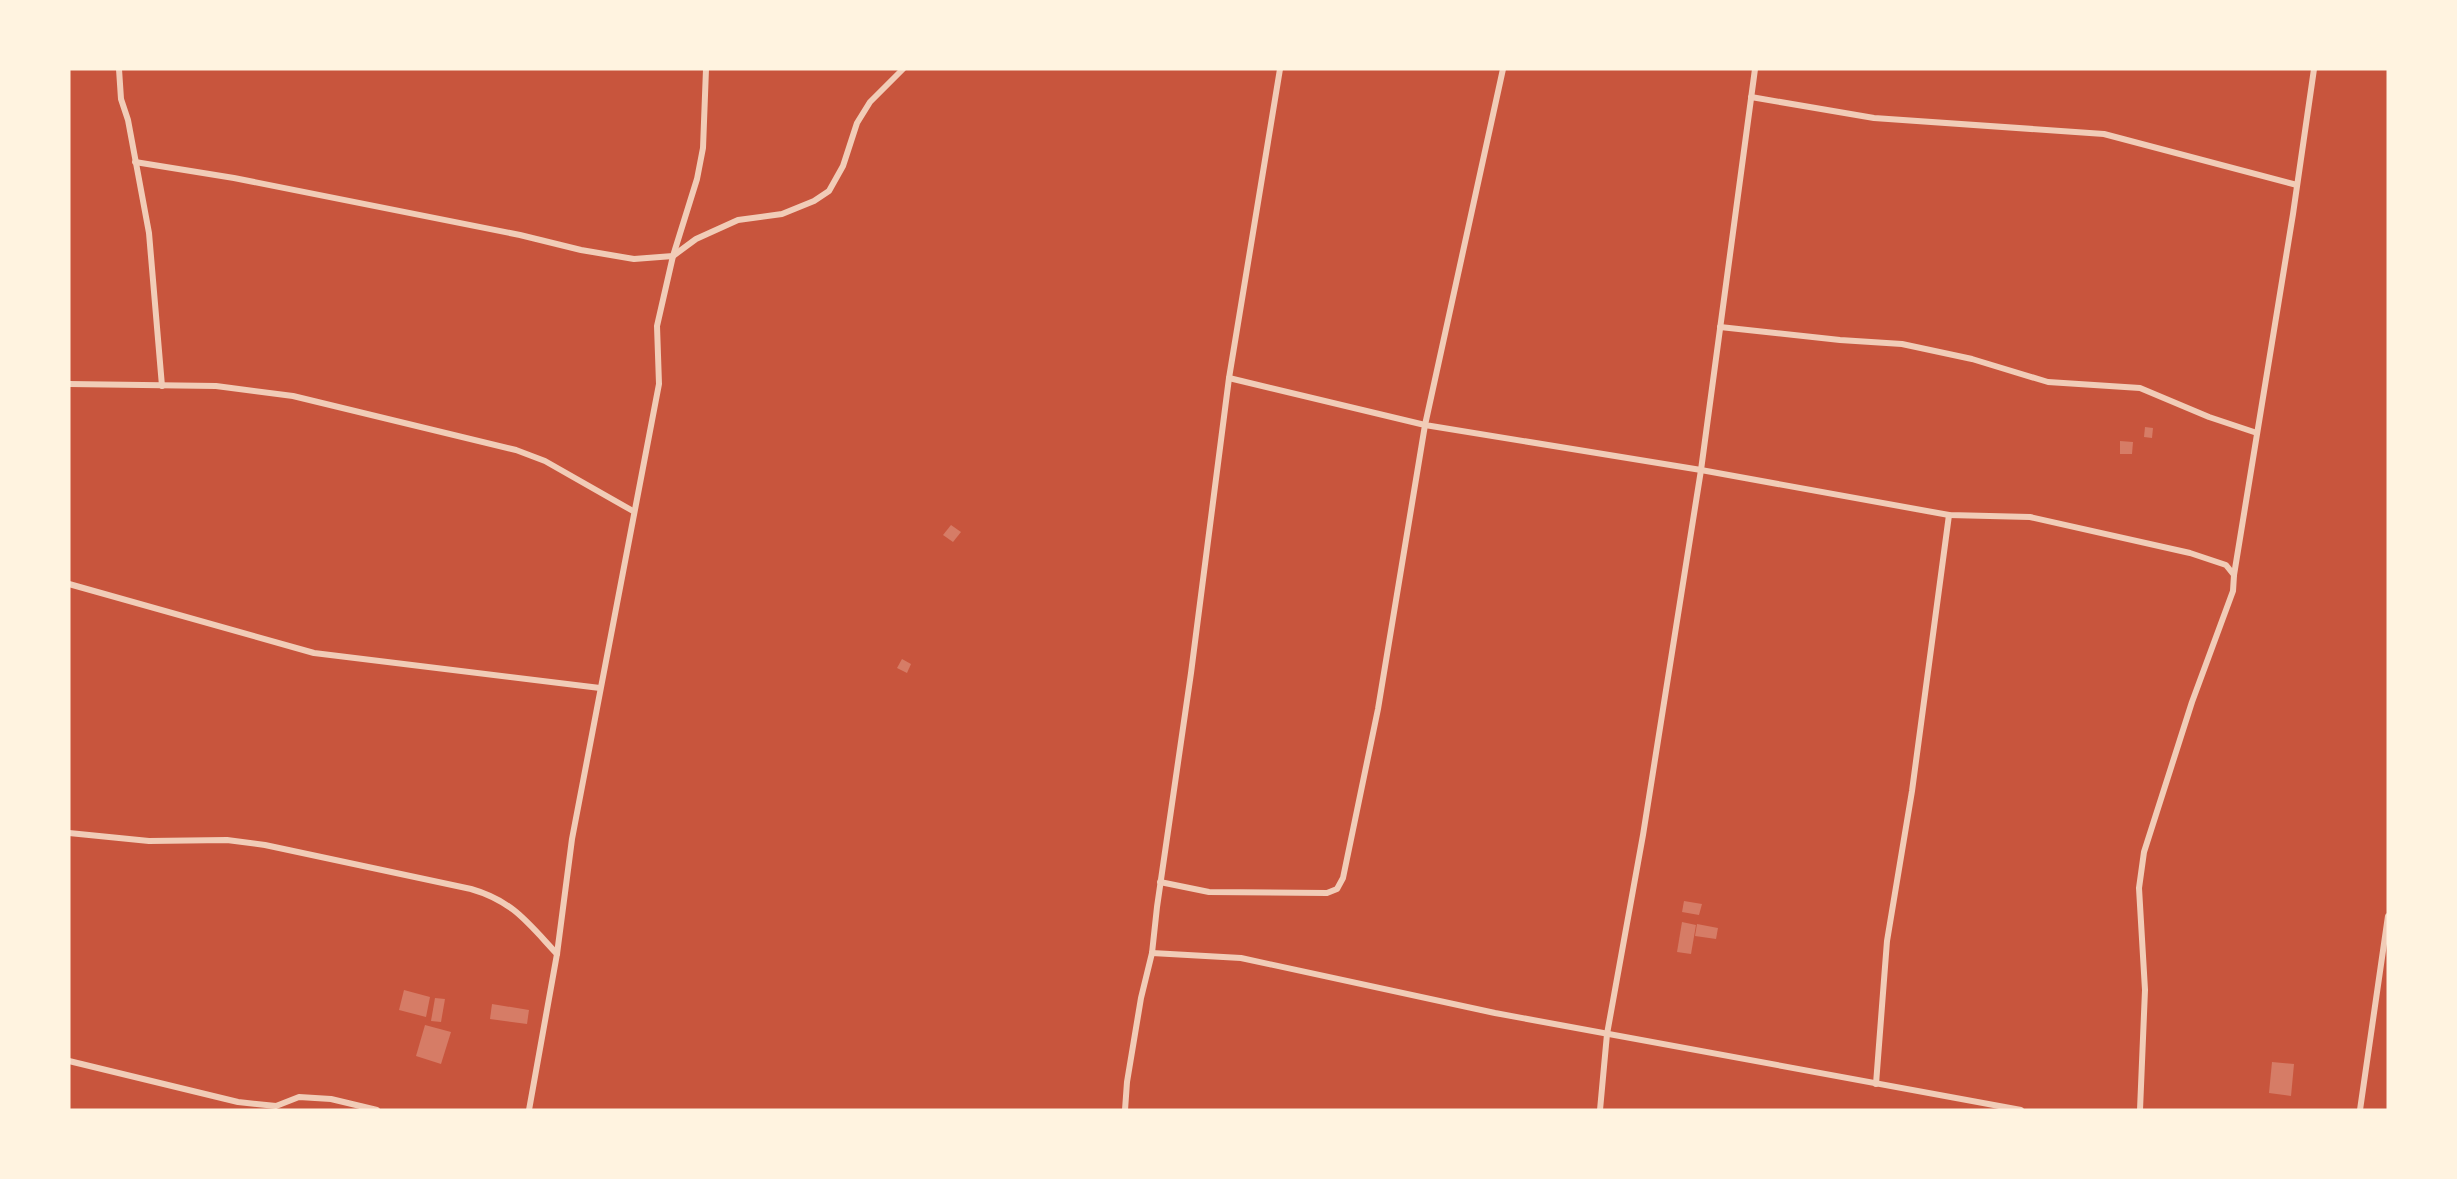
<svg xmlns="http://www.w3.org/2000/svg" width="2457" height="1179" viewBox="0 0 2457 1179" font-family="'Roboto Serif',serif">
	<rect width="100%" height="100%" fill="#c8553d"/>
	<!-- building -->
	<g fill="#d67c66">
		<polygon points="2145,427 2153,428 2152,438 2144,437"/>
		<polygon points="2120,441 2133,442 2132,454 2120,454"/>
		<polygon points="951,525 961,532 953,542 943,535"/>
		<polygon points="902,659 911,664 907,673 897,668"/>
		<polygon points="1684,901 1702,904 1699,915 1682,912"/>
		<polygon points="1682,922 1696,925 1691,954 1677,952"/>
		<polygon points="1697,924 1718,928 1716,939 1695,936"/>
		<polygon points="404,990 430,997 426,1017 399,1010"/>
		<polygon points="435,998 445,999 441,1022 431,1021"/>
		<polygon points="492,1004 529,1010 527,1024 490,1019"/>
		<polygon points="425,1025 451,1032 441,1064 416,1056"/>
		<polygon points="2272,1062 2294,1064 2291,1096 2269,1093"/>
	</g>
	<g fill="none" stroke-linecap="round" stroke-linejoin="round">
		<!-- minor -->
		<g stroke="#f1ccb7" stroke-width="6">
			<polyline points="119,69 121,99 128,120 149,233 162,386"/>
			<polyline points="1503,69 1425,425 1701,470 1949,515 2030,517 2190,553 2226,565 2234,575 2233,591 2192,702 2144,852 2139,888 2145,990 2140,1110"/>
			<polyline points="1751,97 1874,118 2104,134 2297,185"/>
			<polyline points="135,162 234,178 520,235 581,250 634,259 673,256 696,239 738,220 782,214 814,201 829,191 843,166 857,123 870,102 903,69"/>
			<polyline points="1720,327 1840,340 1902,344 1972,359 2048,382 2140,388 2209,417 2257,433"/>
			<polyline points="69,384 216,386 293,396 516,450 545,461 633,511"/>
			<polyline points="2234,575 2293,214 2314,69"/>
			<polyline points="69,584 314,653 600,688"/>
			<path d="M69,833L149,841L227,840L265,845L471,889C513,901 528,923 557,954"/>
			<polyline points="1160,882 1209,892 1327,893 1337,889 1343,878 1378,709 1425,425 1229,378"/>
			<polyline points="1152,953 1241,958 1495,1013 2021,1110"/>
			<polyline points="69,1061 238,1102 276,1106 299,1097 331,1099 377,1110"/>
			<polyline points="1876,1084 1887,941 1912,791 1949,515"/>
			<polyline points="529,1110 557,954 572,839 659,384 657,326 673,256 697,179 703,148 706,69"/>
			<polyline points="1125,1110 1127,1082 1141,998 1152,953 1157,907 1191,673 1229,378 1280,69"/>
			<polyline points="1600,1110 1607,1034 1643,835 1701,470 1755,69"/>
			<polyline points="2360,1110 2388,916"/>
		</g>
	</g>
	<!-- border -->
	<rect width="2457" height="1179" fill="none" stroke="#fff3e0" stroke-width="141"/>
</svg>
